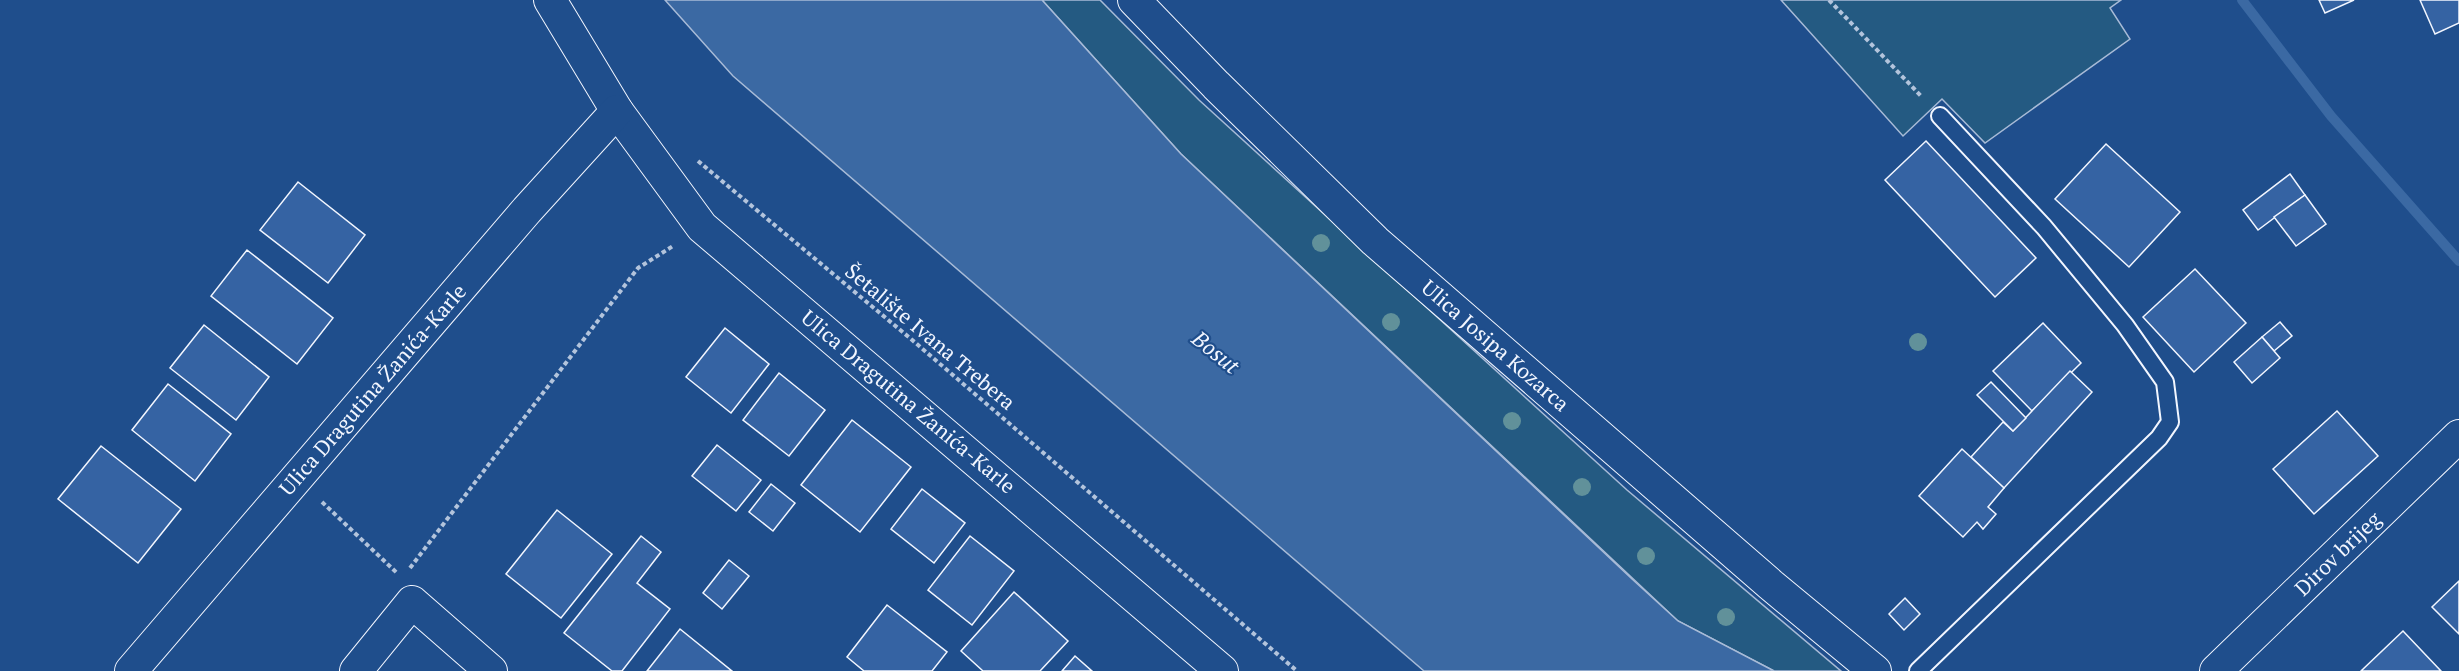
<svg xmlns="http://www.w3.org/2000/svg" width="2459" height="671" viewBox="0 0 2459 671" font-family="'PT Serif',serif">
	<rect width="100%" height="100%" fill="#1f4e8c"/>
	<!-- green -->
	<g fill="#245a82" stroke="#a8bbd7" stroke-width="1.5">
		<polygon points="1042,0 1100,0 1199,100 1627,490 1841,671 1774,671 1678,621 1181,154"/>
		<polygon points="1781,0 2121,0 2110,8 2130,39 1985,143 1942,99 1903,136"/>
	</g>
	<!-- water -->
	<polygon fill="#3b69a3" stroke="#a8bbd7" stroke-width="1.5" points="665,0 1042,0 1181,154 1632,579 1678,621 1774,671 1424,671 733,76"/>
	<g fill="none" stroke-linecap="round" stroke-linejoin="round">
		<!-- stream -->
		<polyline stroke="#3b69a3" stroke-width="10" points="2242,0 2331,116 2459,261"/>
	</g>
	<!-- building -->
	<g fill="#3563a3" stroke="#f2f6ff" stroke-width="1.5">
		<polygon points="2319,0 2354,0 2325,13"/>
		<polygon points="2420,0 2459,0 2459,23 2435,34"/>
		<polygon points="1926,141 2036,258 1995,297 1885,180"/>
		<polygon points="2106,144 2180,212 2129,267 2055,199"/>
		<polygon points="2290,174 2305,195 2258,230 2243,210"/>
		<polygon points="298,182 365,235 328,283 260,230"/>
		<polygon points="2305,195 2326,224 2296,246 2274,217"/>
		<polygon points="247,250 333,318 297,364 211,296"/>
		<polygon points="2195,269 2246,323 2194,372 2143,317"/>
		<polygon points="2280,322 2292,336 2274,351 2262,337"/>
		<polygon points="2043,323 2081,363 2032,411 1993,371"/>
		<polygon points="204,325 269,377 236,420 170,368"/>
		<polygon points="725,328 769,364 731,413 686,377"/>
		<polygon points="2262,337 2280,358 2252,383 2234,362"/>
		<polygon points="2070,371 2092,392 2004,488 1971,457 2003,422 2013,431"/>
		<polygon points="779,373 825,410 789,456 743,420"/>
		<polygon points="1991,382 2026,418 2013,431 1977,395"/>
		<polygon points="168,384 231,434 195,481 132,430"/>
		<polygon points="2337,411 2378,456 2314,514 2273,469"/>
		<polygon points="852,420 911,467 860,532 801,485"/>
		<polygon points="717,445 761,480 736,511 692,476"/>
		<polygon points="101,446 181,509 138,563 58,499"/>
		<polygon points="1962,449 2004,488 1988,507 1996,514 1983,529 1977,522 1963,537 1919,496"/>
		<polygon points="771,484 795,503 773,531 749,512"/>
		<polygon points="922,489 965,523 934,563 891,529"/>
		<polygon points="557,510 612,554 561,618 506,574"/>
		<polygon points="641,536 661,552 637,583 670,609 622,671 612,671 564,633"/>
		<polygon points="970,536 1014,571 972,625 928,590"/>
		<polygon points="729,560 749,576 722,609 703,593"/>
		<polygon points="2459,581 2459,634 2432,607"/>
		<polygon points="1014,592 1068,641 1040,671 983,671 961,651"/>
		<polygon points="1905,598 1920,614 1904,630 1889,614"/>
		<polygon points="887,605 947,652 932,671 864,671 847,657"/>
		<polygon points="680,629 732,671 647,671"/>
		<polygon points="2403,631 2441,671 2361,671"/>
		<polygon points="1075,656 1092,671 1062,671"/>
	</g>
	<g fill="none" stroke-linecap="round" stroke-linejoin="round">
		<defs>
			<polyline id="service" points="1918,671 2159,438 2170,422 2165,382 2125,325 2044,227 1940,116"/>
			<g id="minor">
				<polyline points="550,0 617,111 702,227 1222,671"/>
				<polyline points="1134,0 1216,85 1375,241 1771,585 1875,671"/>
				<polyline points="131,671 527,210 617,111"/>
				<polyline points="356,671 412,602 491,671"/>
				<polyline points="2216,671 2459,436"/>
			</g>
		</defs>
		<!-- service casing -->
		<use href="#service" stroke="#f2f6ff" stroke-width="20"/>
		<!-- minor casing -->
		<use href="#minor" stroke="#f2f6ff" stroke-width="34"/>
		<!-- path -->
		<g stroke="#b3c4dc" stroke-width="4" stroke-dasharray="4.5 3" stroke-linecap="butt">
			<polyline points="1829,0 1922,97"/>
			<polyline points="698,161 911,339 1297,671"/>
			<polyline points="322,502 397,573"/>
			<polyline points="410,568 638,268 673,246"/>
		</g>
		<!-- service -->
		<use href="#service" stroke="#1f4e8c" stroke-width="16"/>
		<!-- minor -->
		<use href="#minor" stroke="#1f4e8c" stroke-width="32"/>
	</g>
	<!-- trees -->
	<g fill="#61919a">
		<circle cx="1321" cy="243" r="9"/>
		<circle cx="1391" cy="322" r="9"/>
		<circle cx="1918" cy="342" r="9"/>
		<circle cx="1512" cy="421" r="9"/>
		<circle cx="1582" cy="487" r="9"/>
		<circle cx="1646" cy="556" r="9"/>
		<circle cx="1726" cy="617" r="9"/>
	</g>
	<g text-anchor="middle" stroke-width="4.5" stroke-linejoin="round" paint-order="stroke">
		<!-- street labels -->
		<g font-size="21" fill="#f2f6ff" stroke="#1f4e8c">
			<text transform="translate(930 337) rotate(40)" y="7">Šetalište Ivana Trebera</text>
			<text transform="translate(1495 346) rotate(41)" y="7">Ulica Josipa Kozarca</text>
			<text transform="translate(373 390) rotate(-49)" y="7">Ulica Dragutina Žanića-Karle</text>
			<text transform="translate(908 402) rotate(40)" y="7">Ulica Dragutina Žanića-Karle</text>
			<text transform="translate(2338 554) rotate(-44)" y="7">Dirov brijeg</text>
		</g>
		<!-- water labels -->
		<g font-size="22" font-style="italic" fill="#f2f6ff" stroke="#1f4e8c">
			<text transform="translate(1216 352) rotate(39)" y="8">Bosut</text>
		</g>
	</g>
</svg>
